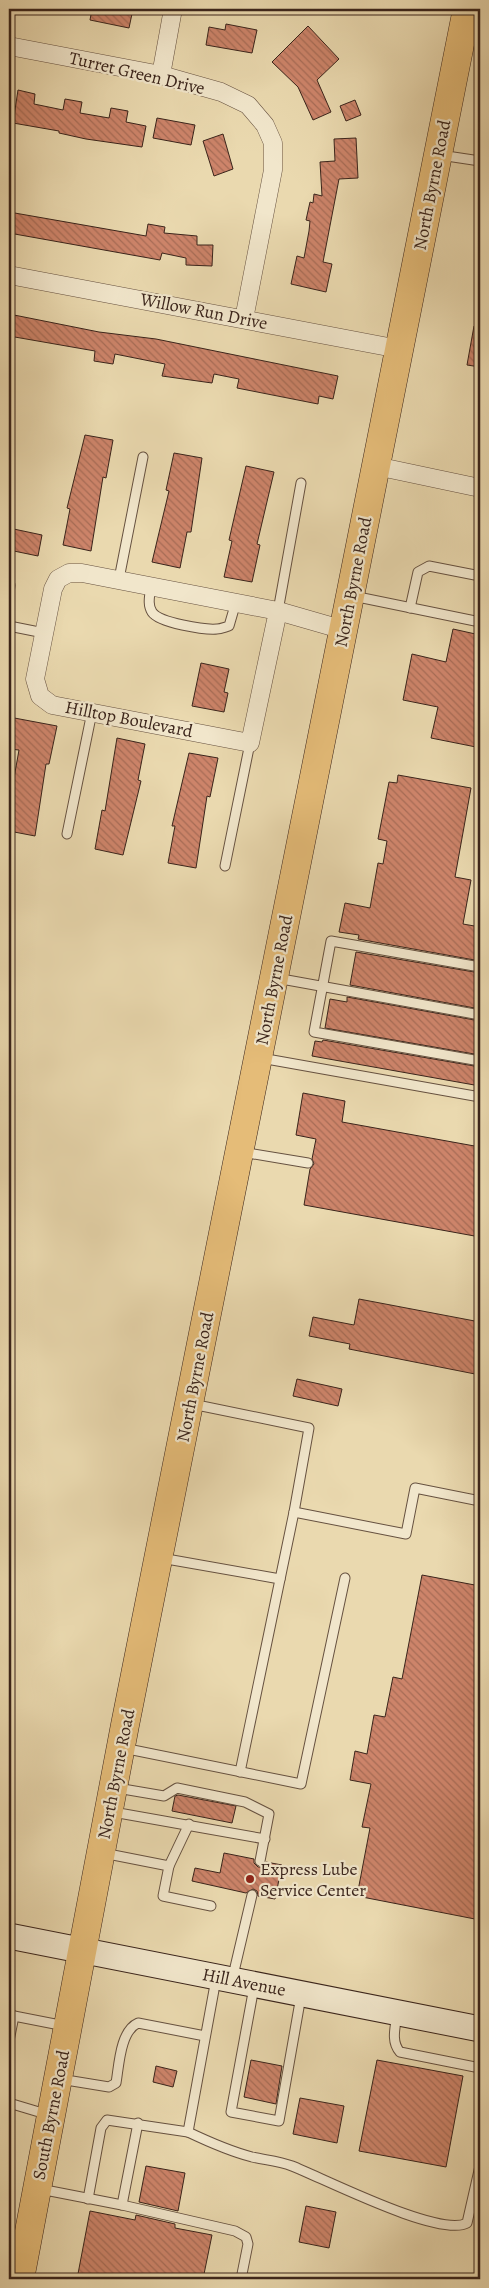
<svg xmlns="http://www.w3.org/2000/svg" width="489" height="2288" viewBox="0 0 489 2288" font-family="Alegreya,serif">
	<defs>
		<pattern id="building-back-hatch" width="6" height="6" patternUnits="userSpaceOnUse" patternTransform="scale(1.25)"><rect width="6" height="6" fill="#cd846a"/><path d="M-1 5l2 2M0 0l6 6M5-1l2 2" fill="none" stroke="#a76c56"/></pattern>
	</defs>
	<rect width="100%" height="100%" fill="#ead9af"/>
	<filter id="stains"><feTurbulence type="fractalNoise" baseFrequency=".004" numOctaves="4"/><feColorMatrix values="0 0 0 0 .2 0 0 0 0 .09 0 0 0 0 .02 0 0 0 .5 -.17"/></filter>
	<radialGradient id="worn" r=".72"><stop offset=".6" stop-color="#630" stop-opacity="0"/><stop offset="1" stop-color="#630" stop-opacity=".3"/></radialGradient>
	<!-- building -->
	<g fill="url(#building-back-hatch)" stroke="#3a241b">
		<polygon points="92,9 133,9 129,28 90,20"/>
		<polygon points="226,24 257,30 252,53 206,45 209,27 225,30"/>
		<polygon points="308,26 339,59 317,80 331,112 313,120 298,87 272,62"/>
		<polygon points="18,90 35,94 34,104 63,110 65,99 82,102 80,113 109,118 111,108 128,111 126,122 146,126 142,147 86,139 59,133 59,131 13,123"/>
		<polygon points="355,100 361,115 346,121 340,106"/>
		<polygon points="157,118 195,125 191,145 153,138"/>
		<polygon points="223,134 233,169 214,176 203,141"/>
		<polygon points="356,138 358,178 339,179 323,262 332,264 326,292 291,284 297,256 304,258 309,231 310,221 306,220 310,202 313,203 314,194 322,196 320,162 335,161 334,139"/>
		<polygon points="9,212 146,236 148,224 165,227 164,233 197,236 197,245 213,245 212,266 186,265 186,258 162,253 160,260 9,233"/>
		<polygon points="9,314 99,332 156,339 338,376 333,399 319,396 318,404 237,388 239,379 214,374 212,383 162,376 165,364 115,354 113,364 94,361 95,351 9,336"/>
		<polygon points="474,326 480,327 480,367 467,365"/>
		<polygon points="85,435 113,440 106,478 103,477 91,551 63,545 70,509 67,508"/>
		<polygon points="174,453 202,458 191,532 187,532 180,568 152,562 169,491 166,490"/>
		<polygon points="246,466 274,472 257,544 260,545 252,582 224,577 232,541 229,540"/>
		<polygon points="9,528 42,535 38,556 9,550"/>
		<polygon points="453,629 480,635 480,725 476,747 431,738 438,707 403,700 412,654 446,662"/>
		<polygon points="201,663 229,669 224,692 228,693 224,712 192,706"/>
		<polygon points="9,717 57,726 49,764 46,764 35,836 9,831 14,795 11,795 19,750 9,749"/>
		<polygon points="117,738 145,744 138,780 141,781 123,855 95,849 102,810 105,811"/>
		<polygon points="189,753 218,758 210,797 207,796 196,868 168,863 175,826 172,826"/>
		<polygon points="398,775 471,788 455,877 471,880 463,924 480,927 480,961 358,939 359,935 339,932 345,903 370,908 378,863 383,864 387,841 378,839 389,782 397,783"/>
		<polygon points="356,952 480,973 480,1009 350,985"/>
		<polygon points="347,997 480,1021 480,1055 325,1028 330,999 347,1002"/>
		<polygon points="323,1040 480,1067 480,1086 312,1056 315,1041 322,1042"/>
		<polygon points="303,1093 345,1101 342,1122 480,1147 480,1237 304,1205 310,1169 314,1164 312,1159 316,1139 296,1135"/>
		<polygon points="359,1299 480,1322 480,1375 349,1349 350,1344 309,1336 313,1317 354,1325"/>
		<polygon points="297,1379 342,1389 338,1406 293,1396"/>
		<polygon points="422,1575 480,1586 480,1920 357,1896 370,1828 362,1827 371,1784 350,1780 355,1751 367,1754 374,1715 385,1717 393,1677 402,1679"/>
		<polygon points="178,1795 236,1806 232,1823 172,1811 175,1796"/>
		<polygon points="224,1853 254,1859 254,1863 258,1867 262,1867 266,1862 282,1865 275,1899 258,1896 257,1891 253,1889 246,1893 192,1881 195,1868 220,1873"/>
		<polygon points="251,2060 282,2066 276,2104 244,2097"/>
		<polygon points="377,2060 463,2076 446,2167 359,2151"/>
		<polygon points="156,2066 177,2071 173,2087 153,2082"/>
		<polygon points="300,2098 344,2106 337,2143 293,2134"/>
		<polygon points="146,2166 185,2173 178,2211 139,2202"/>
		<polygon points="306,2206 336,2212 329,2248 299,2242"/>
		<polygon points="90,2211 135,2220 136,2215 175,2224 175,2228 212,2235 203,2279 77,2279"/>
	</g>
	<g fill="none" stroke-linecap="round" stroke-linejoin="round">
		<defs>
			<g id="service">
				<polyline points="440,155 480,161"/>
				<polyline points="119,579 143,457"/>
				<path d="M151,585C150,595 147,604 152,612C159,623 205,630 217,629C221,629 225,627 229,626L236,602"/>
				<polyline points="9,594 10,585"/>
				<polyline points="353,596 480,622"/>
				<polyline points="410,608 418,572 429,566 480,576"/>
				<polyline points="278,611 301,483"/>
				<polyline points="9,626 44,633"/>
				<polyline points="67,834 92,712"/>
				<polyline points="225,866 250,743"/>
				<polyline points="480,967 331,941 314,1032 480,1061"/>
				<polyline points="276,978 480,1015"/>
				<polyline points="261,1058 480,1097"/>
				<polyline points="242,1152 308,1163"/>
				<polyline points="192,1404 309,1428 294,1512 240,1772"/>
				<polyline points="294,1512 406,1534 415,1488 480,1501"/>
				<polyline points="161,1558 280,1579"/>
				<polyline points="123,1748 301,1784 345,1578"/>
				<polyline points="117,1788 164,1796 177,1788 245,1802 269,1814 260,1861"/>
				<polyline points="113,1812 265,1839"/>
				<polyline points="103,1853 169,1866 163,1896 211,1906"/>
				<polyline points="169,1866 189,1824"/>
				<polyline points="232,1980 252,1895"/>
				<polyline points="254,1987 231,2112 279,2121 301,1996"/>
				<polyline points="9,2015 65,2026"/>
				<path d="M397,2015C395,2028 391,2042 400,2052L480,2068"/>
				<polyline points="9,2041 14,2016"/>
				<path d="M60,2079L109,2087L116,2083C119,2066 120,2031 138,2023L205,2036"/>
				<polyline points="9,2103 49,2115"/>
				<path d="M188,2132C209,2142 229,2151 252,2157C265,2160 279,2161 292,2166C325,2179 440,2238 467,2223L480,2166"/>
				<polyline points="40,2189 122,2205 235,2231 246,2237 248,2244 241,2279"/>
				<polyline points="88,2199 101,2128 107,2120 188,2132 216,1979"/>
				<polyline points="122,2205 138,2123"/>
			</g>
			<g id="minor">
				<polyline points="9,46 161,75 221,92 248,105 265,125 273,143 273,170 244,319"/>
				<polyline points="161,75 173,9"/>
				<polyline points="9,275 399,349"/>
				<polyline points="376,466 480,488"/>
				<polygon points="69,573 82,573 278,611 250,743 52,705 40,696 35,679 53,589 58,579"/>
				<polyline points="278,611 344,630"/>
			</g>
			<polyline id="secondary" points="9,1936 480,2029"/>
			<polyline id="primary" points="20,2279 125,1725 467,9"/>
		</defs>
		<!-- service casing -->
		<use href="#service" stroke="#665140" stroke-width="11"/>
		<!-- minor casing -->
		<use href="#minor" stroke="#665140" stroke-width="19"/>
		<!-- secondary casing -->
		<use href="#secondary" stroke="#3a241b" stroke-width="27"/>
		<!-- primary casing -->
		<use href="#primary" stroke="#3a241b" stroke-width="29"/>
		<!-- service -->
		<use href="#service" stroke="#f1e6cb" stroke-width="9"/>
		<!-- minor -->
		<use href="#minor" stroke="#f1e6cb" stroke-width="18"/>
		<!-- secondary -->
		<use href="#secondary" stroke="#f1e6cb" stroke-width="25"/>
		<!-- primary -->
		<use href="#primary" stroke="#e5bc78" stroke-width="28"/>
	</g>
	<!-- markers -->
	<circle fill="#8f2418" stroke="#f1e6cb" stroke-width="2" cx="250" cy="1879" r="5"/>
	<g text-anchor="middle" stroke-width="4.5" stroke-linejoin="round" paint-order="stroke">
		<!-- street labels -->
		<g font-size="18" fill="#3a241b" stroke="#f1e6cb">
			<text transform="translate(137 73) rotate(13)" y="6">Turret Green Drive</text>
			<text transform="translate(432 185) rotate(-79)" y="6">North Byrne Road</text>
			<text transform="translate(204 311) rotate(11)" y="6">Willow Run Drive</text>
			<text transform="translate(353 582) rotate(-79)" y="6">North Byrne Road</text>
			<text transform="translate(129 719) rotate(11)" y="6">Hilltop Boulevard</text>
			<text transform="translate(274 980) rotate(-79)" y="6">North Byrne Road</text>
			<text transform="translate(195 1377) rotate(-79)" y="6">North Byrne Road</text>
			<text transform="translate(116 1774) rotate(-79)" y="6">North Byrne Road</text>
			<text transform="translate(244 1982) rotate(11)" y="6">Hill Avenue</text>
			<text transform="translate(51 2115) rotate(-79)" y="6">South Byrne Road</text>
		</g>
		<!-- poi labels -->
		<g font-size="18" fill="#3a241b" stroke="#f1e6cb" text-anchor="start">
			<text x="260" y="1875">Express Lube<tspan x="260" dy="21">Service Center</tspan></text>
		</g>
	</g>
	<!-- margin -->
	<rect width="489" height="2288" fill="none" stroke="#ead9af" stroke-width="30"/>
	<rect x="10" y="10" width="469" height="2268" fill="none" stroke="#3a241b" stroke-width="2.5"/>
	<rect x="15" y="15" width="459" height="2258" fill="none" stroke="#3a241b"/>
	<rect width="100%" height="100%" filter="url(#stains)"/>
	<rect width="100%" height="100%" fill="url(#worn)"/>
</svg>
